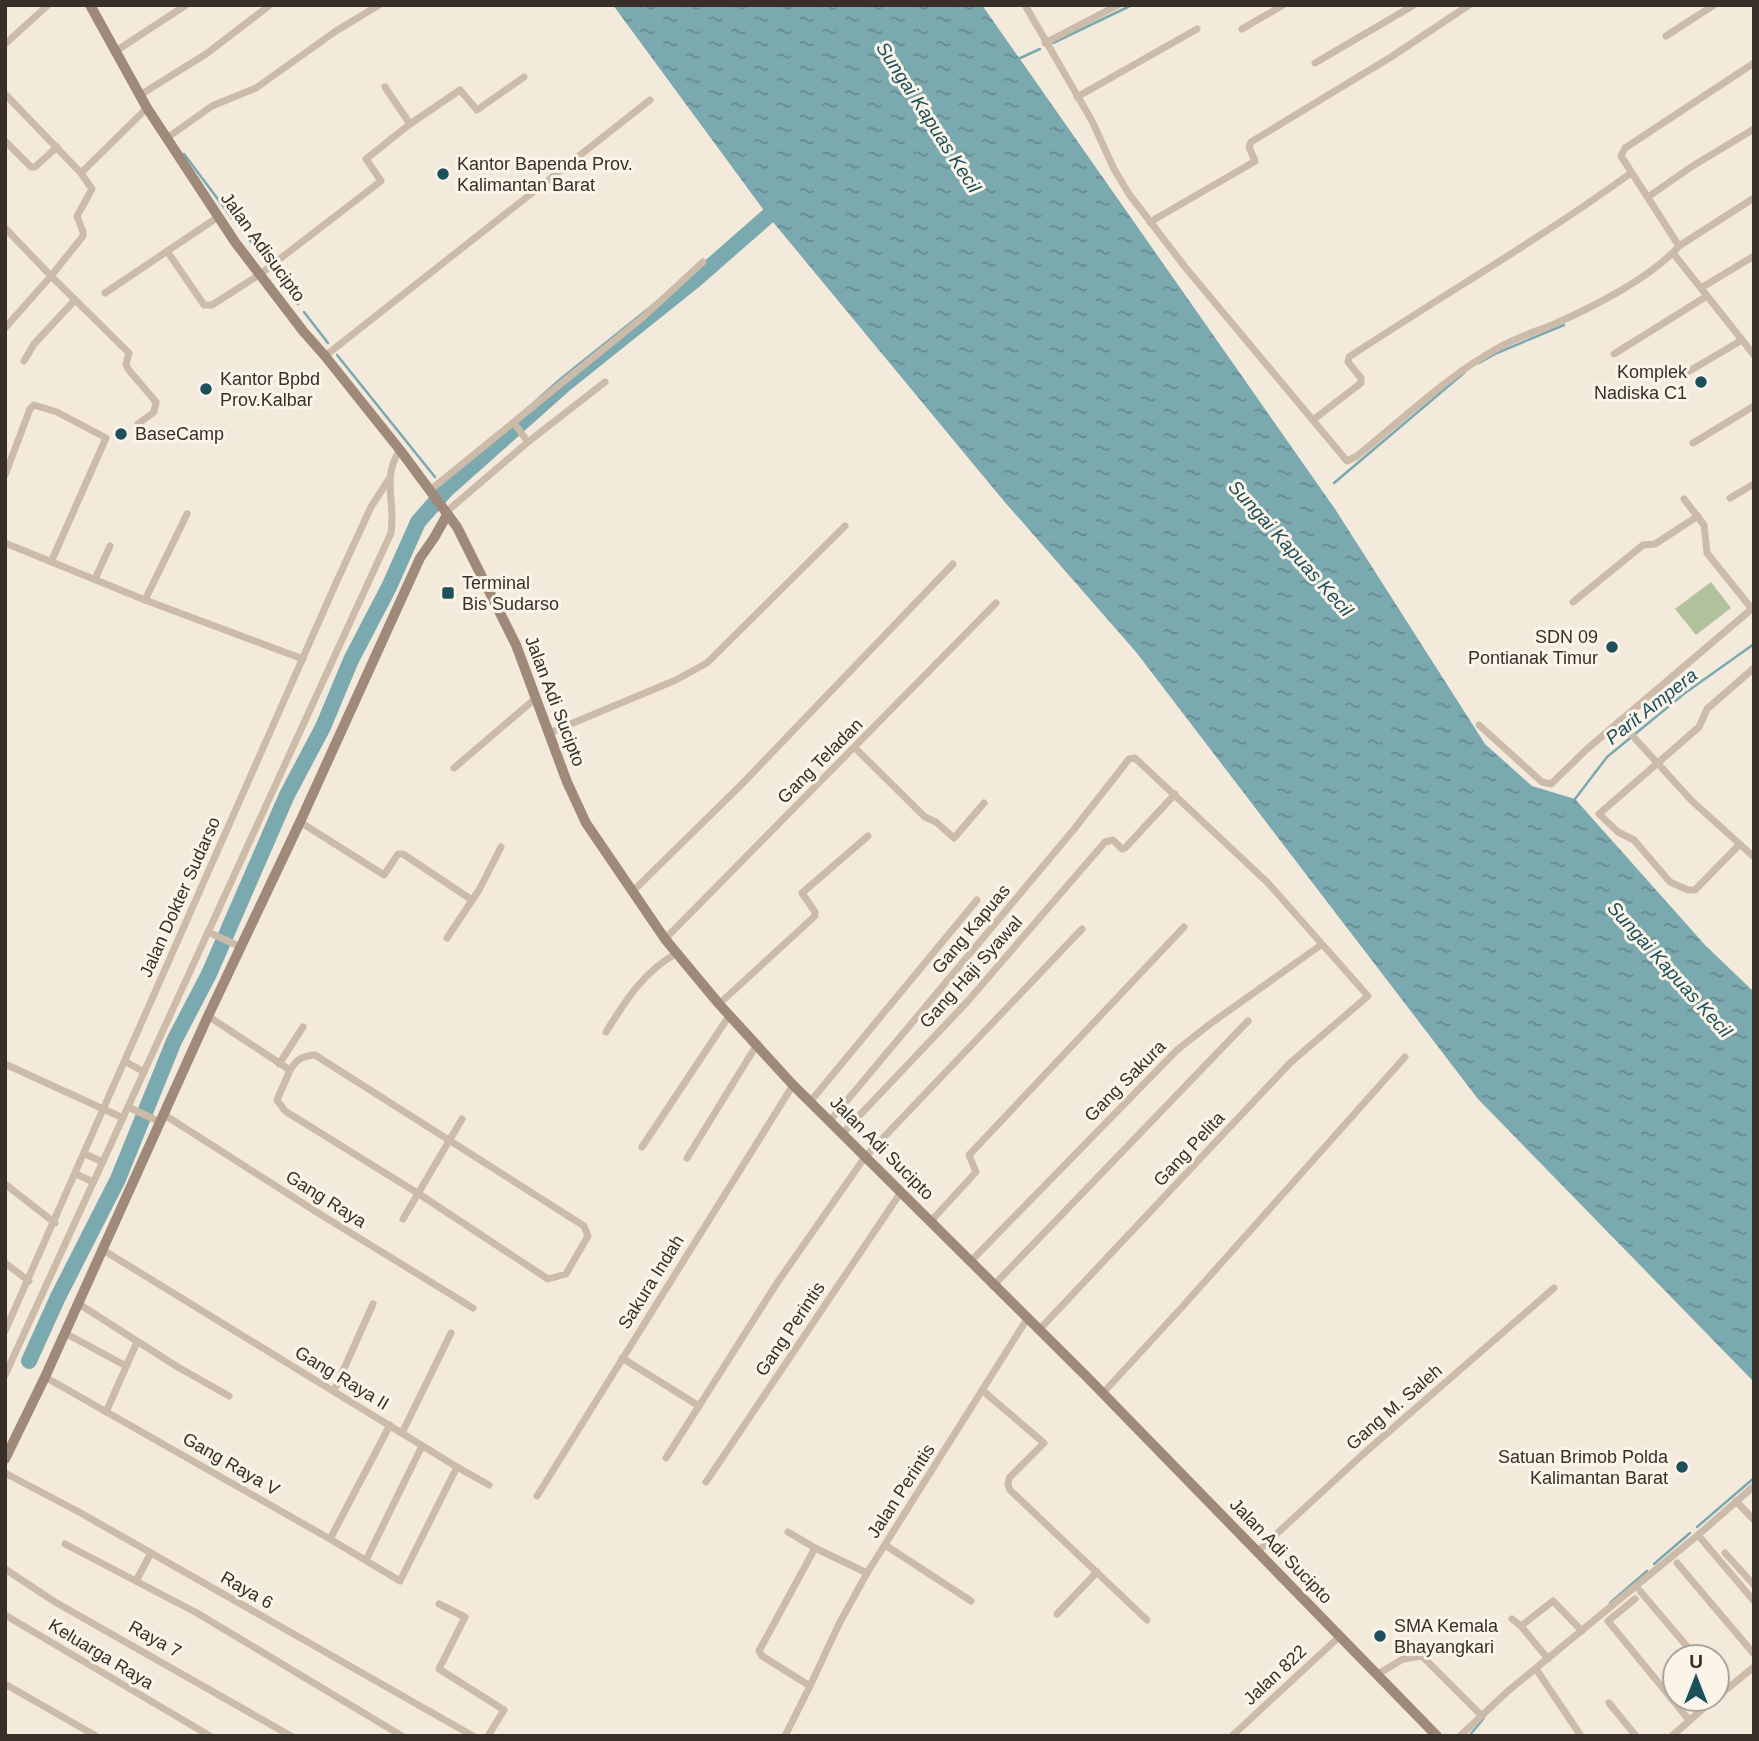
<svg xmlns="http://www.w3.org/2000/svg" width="1759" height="1741" viewBox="0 0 1759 1741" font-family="Helvetica,sans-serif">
	<defs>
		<pattern id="water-ripples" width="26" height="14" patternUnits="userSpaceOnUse" patternTransform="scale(1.75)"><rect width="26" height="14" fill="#7ba9b0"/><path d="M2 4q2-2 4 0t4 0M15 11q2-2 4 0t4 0" fill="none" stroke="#668a8f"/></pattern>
	</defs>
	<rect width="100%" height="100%" fill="#f3eadc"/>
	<!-- park -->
	<polygon fill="#b2c29c" points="1711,582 1731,608 1696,635 1675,609"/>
	<!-- water -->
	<polygon fill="url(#water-ripples)" points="613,5 982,5 1335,509 1485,744 1532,786 1575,799 1705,945 1754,992 1754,1382 1478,1099 1136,652 1003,500 768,216"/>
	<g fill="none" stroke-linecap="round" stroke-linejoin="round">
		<!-- stream -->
		<g stroke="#7ba9b0" stroke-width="2.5">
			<polyline points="1053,43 1132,5"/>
			<polyline points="1018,59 1040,49"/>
			<polyline points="184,154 232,218"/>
			<polyline points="239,226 242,230"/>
			<polyline points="248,238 265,260"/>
			<polyline points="274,273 279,278"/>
			<polyline points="285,286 298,304"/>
			<polyline points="304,312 328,343"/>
			<polyline points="337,355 435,477"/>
			<polyline points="1479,363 1497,353 1564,325"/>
			<polyline points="1334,483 1465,372"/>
			<polyline points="445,488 446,490"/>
			<polyline points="1575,799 1607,757 1685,693 1754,644"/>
			<polyline points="1697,1527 1754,1478"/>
			<polyline points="1654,1564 1690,1533"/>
			<polyline points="1610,1603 1647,1571"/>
			<polyline points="1469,1736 1484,1718"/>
		</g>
		<!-- river -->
		<polyline stroke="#7ba9b0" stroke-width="16" points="29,1361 58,1297 118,1179 174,1041 209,974 287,795 323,727 351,660 389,587 418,522 446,490 565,384 695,280 768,216"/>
		<!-- street -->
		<g stroke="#cbbba8" stroke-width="7">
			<path d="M1025,5L1092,121L1114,169L1129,194L1185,267L1347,461L1357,456C1403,419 1447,376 1498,348C1515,338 1534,332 1552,325C1591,308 1651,278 1679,246"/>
			<polyline points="1242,29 1283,5"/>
			<polyline points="1666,36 1714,5"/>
			<polyline points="1045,43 1118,5"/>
			<polyline points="5,44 48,5"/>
			<polyline points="116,51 186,5"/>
			<polyline points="1315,63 1414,5"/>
			<polyline points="1754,63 1625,148 1621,156 1679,246 1754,198"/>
			<polyline points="385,87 410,124"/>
			<polyline points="5,94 81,173 147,108"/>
			<polyline points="140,95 206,54 270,5"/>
			<polyline points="1077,97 1197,29"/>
			<polyline points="167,138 212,106 256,88 336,31 379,5"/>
			<polyline points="5,141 31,167 35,167 57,147"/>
			<polyline points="1648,197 1691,167 1754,129"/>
			<polyline points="1150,222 1252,163 1255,161 1249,147 1251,142 1391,57 1469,5"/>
			<polyline points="5,228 51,276 83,236 83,232 77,216 92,189 81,173"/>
			<polyline points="167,251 204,305 212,305 259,275 381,181 366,159 410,124 460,90 477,110 524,77"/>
			<polyline points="1673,253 1754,355"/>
			<polyline points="1701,288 1754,256"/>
			<polyline points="105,293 218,217"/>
			<polyline points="5,328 51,276 129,353 126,364 128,369 156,402 154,412 138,424"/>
			<polyline points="1614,354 1707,296"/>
			<polyline points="325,356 650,100"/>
			<polyline points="24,361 34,344 75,300"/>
			<polyline points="1686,373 1742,340"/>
			<path d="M1313,420L1361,383V378L1348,362L1349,357C1443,295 1540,239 1631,173"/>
			<polyline points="514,423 528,442"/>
			<polyline points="1693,443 1754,406"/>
			<polyline points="5,475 30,409 34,405 57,412 106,438 51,562"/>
			<polyline points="429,491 642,318 703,262"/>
			<polyline points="1730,498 1754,484"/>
			<polyline points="1684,499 1704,525 1707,553 1752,609"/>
			<polyline points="445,513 528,442 605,382"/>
			<polyline points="5,543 145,600 303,659"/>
			<polyline points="95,579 110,546"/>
			<polyline points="145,600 187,514"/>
			<polyline points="1573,602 1643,545 1655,544 1698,516"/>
			<polyline points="1619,721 1692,801 1754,857"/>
			<polyline points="1479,725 1542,782 1551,784 1587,749 1754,607"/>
			<polyline points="549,733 676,680 707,663 845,526"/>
			<polyline points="855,748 925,817 936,822 954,838 984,803"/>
			<polyline points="454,768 536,698"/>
			<polyline points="300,822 384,875 398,854 403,854 472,900"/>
			<polyline points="1739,845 1695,890 1688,890 1670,882 1634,840 1618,832 1599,814 1699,727 1707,709 1754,668"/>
			<polyline points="633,891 741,785 953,564"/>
			<polyline points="208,932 241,947"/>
			<polyline points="447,938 479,890 501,847"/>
			<polyline points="665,939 996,603"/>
			<polyline points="719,1004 815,916 815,912 802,893 868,836"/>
			<path d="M208,1016L290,1070C297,1059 302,1056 315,1055L584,1226L588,1236L566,1274L548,1279L419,1194L285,1111L277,1100L290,1070"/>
			<path d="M606,1032C626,1000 643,972 677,953"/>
			<polyline points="126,1062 144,1072"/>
			<polyline points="5,1064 123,1118"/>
			<polyline points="279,1064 303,1027"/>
			<polyline points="810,1102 977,900"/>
			<polyline points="128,1107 160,1122"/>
			<polyline points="163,1114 315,1211 473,1308"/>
			<polyline points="829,1122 1075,828 1129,759 1135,758 1268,883 1368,996 1290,1063 1039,1330"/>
			<polyline points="842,1134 967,1002 1105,842 1113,840 1122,849 1125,848 1175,794"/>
			<polyline points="642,1147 729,1016"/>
			<polyline points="85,1154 103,1162"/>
			<polyline points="687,1158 756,1046"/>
			<polyline points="76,1174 93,1182"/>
			<polyline points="5,1184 55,1223"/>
			<polyline points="403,1219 462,1119"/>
			<polyline points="931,1221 976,1172 969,1155 1184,927"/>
			<polyline points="971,1261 1177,1050 1210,1024 1321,945"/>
			<polyline points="5,1263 29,1281"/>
			<polyline points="993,1286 1248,1021"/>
			<polyline points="79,1304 176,1366 229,1396"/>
			<polyline points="5,1331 336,583 371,507 389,479"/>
			<polyline points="65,1333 126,1366"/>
			<polyline points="622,1358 699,1406 777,1283 865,1157 1082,929"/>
			<path d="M5,1375L391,533C396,502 381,478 400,450"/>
			<polyline points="45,1377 330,1539 400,1581 457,1467 103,1250"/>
			<polyline points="982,1390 1044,1443 1009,1478 1008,1485 1010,1490 1147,1620"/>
			<polyline points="334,1391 373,1304"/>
			<polyline points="1103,1393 1183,1306 1405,1057"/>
			<polyline points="106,1412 137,1342"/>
			<polyline points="402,1433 451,1333"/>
			<polyline points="666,1458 699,1406"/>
			<polyline points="457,1467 489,1485"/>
			<polyline points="5,1473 79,1512 473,1736"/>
			<polyline points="706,1482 901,1192"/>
			<polyline points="537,1496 793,1085"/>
			<polyline points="1736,1501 1754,1520"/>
			<polyline points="788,1532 815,1548 867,1573"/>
			<polyline points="1698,1535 1754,1601"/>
			<polyline points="330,1539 390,1425"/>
			<polyline points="65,1544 197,1613 402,1736"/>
			<polyline points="885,1545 971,1601"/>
			<polyline points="1257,1552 1362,1455 1554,1288"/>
			<polyline points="1725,1553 1754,1585"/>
			<polyline points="366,1560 422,1446"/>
			<polyline points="1677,1563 1754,1654"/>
			<polyline points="5,1569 55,1602 291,1736"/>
			<polyline points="136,1581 151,1553"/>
			<polyline points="1640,1591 1696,1657"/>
			<polyline points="1635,1599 1608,1621 1689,1720"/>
			<polyline points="439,1604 465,1617 439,1669 504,1710 488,1736"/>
			<polyline points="1057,1614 1097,1572"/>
			<polyline points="5,1615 210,1736"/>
			<polyline points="1512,1619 1521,1626"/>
			<polyline points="1548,1659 1521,1626 1553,1601 1582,1631"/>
			<polyline points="1536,1669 1581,1736"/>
			<polyline points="1378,1674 1403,1659 1422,1656 1482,1716"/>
			<polyline points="1717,1683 1724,1691"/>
			<polyline points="5,1684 96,1736"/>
			<polyline points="810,1686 839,1624 867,1573 1027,1319"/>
			<polyline points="1717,1697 1754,1667"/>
			<polyline points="1609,1703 1636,1736"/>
			<polyline points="785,1736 810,1686 762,1656 759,1651 815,1548"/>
			<polyline points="1232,1736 1339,1637"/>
			<polyline points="1460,1736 1508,1691 1698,1535 1754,1486"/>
			<polyline points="1672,1736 1714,1699"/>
		</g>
		<!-- secondary -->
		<g stroke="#9f8a79" stroke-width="10">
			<polyline points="90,5 147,108 235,242 303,331 325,356 400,450 457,527 516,645 567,782 586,823 665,939 719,1004 793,1085 1086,1376 1437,1736"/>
			<polyline points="5,1459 45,1377 208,1016 300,822 420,558 434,538 447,515"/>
		</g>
	</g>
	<!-- markers -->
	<g fill="#1d505a" stroke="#faf4e9" stroke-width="2.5">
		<circle cx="443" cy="174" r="7"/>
		<circle cx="1701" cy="382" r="7"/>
		<circle cx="206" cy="389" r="7"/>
		<circle cx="121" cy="434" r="7"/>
		<rect x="441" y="586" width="14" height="14" rx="3.5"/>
		<circle cx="1612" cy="647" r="7"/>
		<circle cx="1682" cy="1467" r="7"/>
		<circle cx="1380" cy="1636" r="7"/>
	</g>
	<g text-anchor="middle" stroke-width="6" stroke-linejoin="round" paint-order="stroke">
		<!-- poi labels -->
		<g font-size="18" fill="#382f28" stroke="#faf4e9" text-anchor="start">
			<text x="457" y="170">Kantor Bapenda Prov.<tspan x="457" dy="21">Kalimantan Barat</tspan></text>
			<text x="1687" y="378" text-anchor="end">Komplek<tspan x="1687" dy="21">Nadiska C1</tspan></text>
			<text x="220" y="385">Kantor Bpbd<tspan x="220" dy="21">Prov.Kalbar</tspan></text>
			<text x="135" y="440">BaseCamp</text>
			<text x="462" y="589">Terminal<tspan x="462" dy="21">Bis Sudarso</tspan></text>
			<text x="1598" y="643" text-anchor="end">SDN 09<tspan x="1598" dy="21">Pontianak Timur</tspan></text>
			<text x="1668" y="1463" text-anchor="end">Satuan Brimob Polda<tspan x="1668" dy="21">Kalimantan Barat</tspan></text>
			<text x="1394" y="1632">SMA Kemala<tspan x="1394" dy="21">Bhayangkari</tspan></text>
		</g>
		<!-- street labels -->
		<g font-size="18" fill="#382f28" stroke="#faf4e9">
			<text transform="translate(263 247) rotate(54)" y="6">Jalan Adisucipto</text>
			<text transform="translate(555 701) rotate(69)" y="6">Jalan Adi Sucipto</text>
			<text transform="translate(820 761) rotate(-45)" y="6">Gang Teladan</text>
			<text transform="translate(180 897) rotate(-66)" y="6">Jalan Dokter Sudarso</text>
			<text transform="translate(971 929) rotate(-50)" y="6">Gang Kapuas</text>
			<text transform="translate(971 972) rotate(-48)" y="6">Gang Haji Syawal</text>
			<text transform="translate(1125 1081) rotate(-45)" y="6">Gang Sakura</text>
			<text transform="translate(882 1148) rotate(45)" y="6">Jalan Adi Sucipto</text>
			<text transform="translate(1189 1149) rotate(-47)" y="6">Gang Pelita</text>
			<text transform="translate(326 1199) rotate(32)" y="6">Gang Raya</text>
			<text transform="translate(651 1282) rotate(-58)" y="6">Sakura Indah</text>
			<text transform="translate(790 1329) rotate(-56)" y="6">Gang Perintis</text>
			<text transform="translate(342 1378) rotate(31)" y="6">Gang Raya II</text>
			<text transform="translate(1394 1407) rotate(-41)" y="6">Gang M. Saleh</text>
			<text transform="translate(231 1464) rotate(30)" y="6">Gang Raya V</text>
			<text transform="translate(901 1491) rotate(-57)" y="6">Jalan Perintis</text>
			<text transform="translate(1281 1551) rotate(46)" y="6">Jalan Adi Sucipto</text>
			<text transform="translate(247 1590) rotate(30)" y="6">Raya 6</text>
			<text transform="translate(155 1639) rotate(29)" y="6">Raya 7</text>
			<text transform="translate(101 1654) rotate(31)" y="6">Keluarga Raya</text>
			<text transform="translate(1275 1675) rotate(-43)" y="6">Jalan 822</text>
		</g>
		<!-- water labels -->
		<g font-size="19" font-style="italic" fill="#1d505a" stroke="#faf4e9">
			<text transform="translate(929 117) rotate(57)" y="7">Sungai Kapuas Kecil</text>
			<text transform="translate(1291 548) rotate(48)" y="7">Sungai Kapuas Kecil</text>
			<text transform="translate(1651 706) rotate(-38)" y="7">Parit Ampera</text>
			<text transform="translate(1670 969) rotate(48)" y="7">Sungai Kapuas Kecil</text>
		</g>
	</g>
	<!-- border -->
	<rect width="1759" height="1741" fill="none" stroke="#382f28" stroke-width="14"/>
	<!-- north arrow -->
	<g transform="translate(1696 1678)"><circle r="33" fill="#faf4e9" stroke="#aca59c" stroke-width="2"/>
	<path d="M0-5L12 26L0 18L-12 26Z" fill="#1d505a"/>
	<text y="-10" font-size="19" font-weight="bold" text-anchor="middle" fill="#382f28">U</text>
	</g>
</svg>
